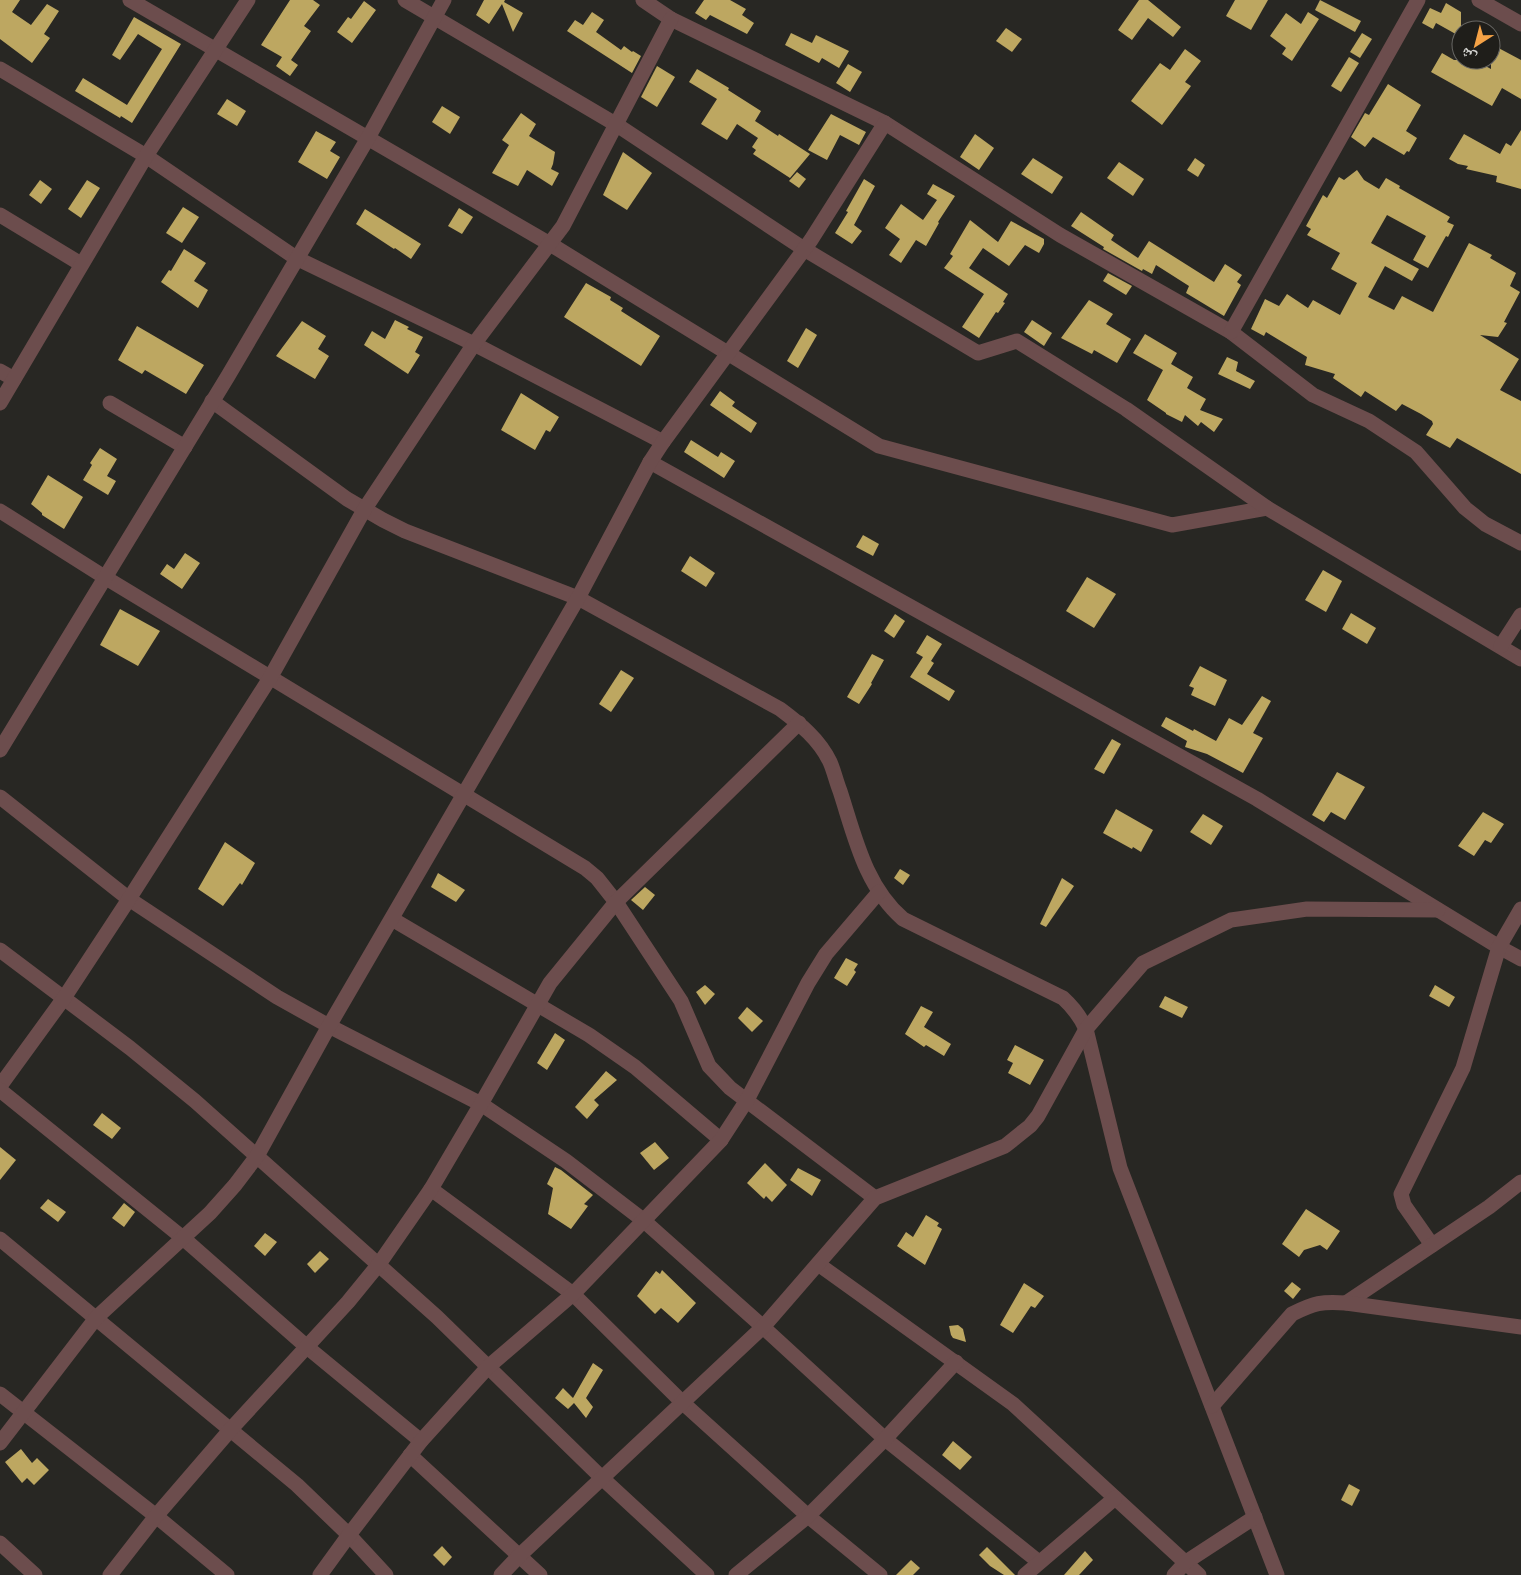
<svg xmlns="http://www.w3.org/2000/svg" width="1521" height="1575" viewBox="0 0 1521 1575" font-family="Montserrat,'Noto Naskh Arabic',sans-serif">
	<rect width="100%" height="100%" fill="#282723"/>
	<!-- building -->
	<g fill="#bda761">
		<polygon points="0,0 20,0 12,12 31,25 47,4 59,11 44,34 50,38 32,63 0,39"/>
		<polygon points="290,0 313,0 320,5 304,26 311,31 291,60 298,65 290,76 276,66 282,57 261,45"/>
		<polygon points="484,0 505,0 504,2 523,13 513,32 502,4 489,24 476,15"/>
		<polygon points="704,0 730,0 746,9 742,15 754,23 747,34 710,15 706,20 695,13"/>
		<polygon points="1139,0 1148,0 1181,27 1173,37 1148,18 1132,40 1118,30"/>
		<polygon points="1235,0 1268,0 1251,30 1226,16"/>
		<polygon points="1320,0 1361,21 1355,32 1315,10"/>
		<polygon points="364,1 376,10 352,43 337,32 348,17 351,19"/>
		<polygon points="1446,3 1461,12 1461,37 1436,23 1433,29 1422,23 1430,8 1441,13"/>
		<polygon points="592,12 604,20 596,32 621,50 624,46 632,52 633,51 641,56 632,73 567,31 575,20 583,25"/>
		<polygon points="1308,12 1319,19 1292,61 1282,54 1286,48 1270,36 1286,13 1301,24"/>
		<polygon points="134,17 181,44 132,123 121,116 120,118 75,91 83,78 127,105 162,49 138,34 120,60 112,55"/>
		<polygon points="1006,28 1022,39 1012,52 996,41"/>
		<polygon points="791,33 812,43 816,35 849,51 839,68 822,58 819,63 785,45"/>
		<polygon points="1362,33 1372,39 1360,58 1350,52"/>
		<polygon points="1491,44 1521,60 1521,99 1502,88 1492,106 1431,72 1442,53 1454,60 1474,60 1491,69"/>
		<polygon points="1185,49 1201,61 1185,82 1191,86 1162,125 1131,101 1160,63 1170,70"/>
		<polygon points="1349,57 1359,63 1341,92 1331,86"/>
		<polygon points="848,64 862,72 850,92 836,83"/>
		<polygon points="657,66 675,77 657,107 641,97"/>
		<polygon points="697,69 729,88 728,90 761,111 755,121 778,136 779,134 810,154 790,178 753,154 756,150 752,147 758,138 737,124 727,140 701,124 717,99 689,82"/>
		<polygon points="1388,84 1421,105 1406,131 1417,138 1409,152 1407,151 1404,155 1373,137 1365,147 1351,137 1365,113 1369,115"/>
		<polygon points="227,99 246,111 237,126 217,114"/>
		<polygon points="442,106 460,117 450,134 432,122"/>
		<polygon points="521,113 536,124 529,136 555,152 553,164 551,169 559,173 552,186 527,170 518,186 492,173 509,145 502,140"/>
		<polygon points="831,114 866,132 859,145 840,135 827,160 808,150"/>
		<polygon points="1521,130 1521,189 1496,182 1497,176 1466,169 1468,166 1458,164 1449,159 1464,134 1500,154 1506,143 1511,146"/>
		<polygon points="316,131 336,142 330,151 340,157 327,179 298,162"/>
		<polygon points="975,134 994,148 979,170 960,157"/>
		<polygon points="623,152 652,173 627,210 603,195"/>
		<polygon points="1033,158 1063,177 1052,194 1021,174"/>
		<polygon points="1195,158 1205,165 1198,177 1187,170"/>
		<polygon points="1119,162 1144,179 1133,196 1107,178"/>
		<polygon points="1357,170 1364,180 1379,189 1386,178 1400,186 1399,188 1450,217 1447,222 1454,225 1448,237 1446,236 1428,268 1413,260 1426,236 1387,215 1371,243 1419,269 1412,281 1385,266 1368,297 1394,310 1402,296 1433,312 1469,243 1492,255 1490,258 1516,273 1510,286 1520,292 1504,322 1507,323 1498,337 1480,335 1519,359 1500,390 1521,401 1521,474 1457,438 1450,448 1426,435 1433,424 1432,421 1421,414 1402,404 1396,411 1365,391 1361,397 1333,378 1335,374 1305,365 1307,357 1289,346 1266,332 1264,336 1251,329 1265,299 1279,306 1287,294 1308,308 1313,300 1340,315 1357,283 1331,269 1340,253 1307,235 1311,229 1306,226 1323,195 1327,198 1339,177 1344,180"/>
		<polygon points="797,172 806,179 799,188 789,181"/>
		<polygon points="864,179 875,186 854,225 862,231 852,244 835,233 848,212 846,211"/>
		<polygon points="40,180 52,189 41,204 29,195"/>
		<polygon points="87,180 100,188 81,218 68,209"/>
		<polygon points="933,184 955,196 938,222 939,223 926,246 916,240 901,263 889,255 900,239 885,228 901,204 923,220 937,200 927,194"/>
		<polygon points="183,207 199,217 182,243 166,233"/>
		<polygon points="459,208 473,217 462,234 448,226"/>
		<polygon points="365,209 421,244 411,259 395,248 394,249 356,224"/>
		<polygon points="1081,212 1114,235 1111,240 1138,258 1149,241 1214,282 1225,264 1242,275 1237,282 1241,285 1224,316 1186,293 1189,286 1156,265 1152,274 1143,269 1142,271 1103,249 1104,247 1071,226"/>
		<polygon points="970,220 998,242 1011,221 1044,239 1044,244 1039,253 1025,245 1009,266 983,248 969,268 1008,294 1003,302 1005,303 998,313 996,312 979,338 962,327 984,294 944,268 953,256 950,254"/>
		<polygon points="184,249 206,263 194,281 208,290 198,308 161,282 169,270 171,271"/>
		<polygon points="1108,273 1132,286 1126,295 1103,281"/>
		<polygon points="586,283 611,297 610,300 623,308 621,311 660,336 641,366 564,317"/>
		<polygon points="1089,300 1113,314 1106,324 1131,339 1117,363 1094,350 1092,354 1061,338"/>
		<polygon points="395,320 409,327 407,329 423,337 415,352 420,355 408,374 364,345 372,331 385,339"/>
		<polygon points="1032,320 1052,333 1044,346 1024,332"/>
		<polygon points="302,321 326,336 318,349 329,356 315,379 276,356"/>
		<polygon points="137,326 204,365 186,394 145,370 142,374 118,360"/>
		<polygon points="806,328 817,335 798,368 787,361"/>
		<polygon points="1145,334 1177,353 1171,364 1193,377 1187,388 1206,399 1200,410 1223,419 1214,432 1201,422 1198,426 1185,415 1182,422 1166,414 1166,413 1147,400 1163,370 1133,353"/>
		<polygon points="1227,357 1238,362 1236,371 1255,381 1250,389 1218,374"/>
		<polygon points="720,391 735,402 732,406 757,423 751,433 710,405"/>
		<polygon points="521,393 559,417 550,432 546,430 535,450 501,430"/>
		<polygon points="691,440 718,457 721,452 735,461 724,478 684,452"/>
		<polygon points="100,448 117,459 107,476 116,481 108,495 83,480 92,465 90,463"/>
		<polygon points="48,475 83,497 64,529 42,515 42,513 31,504"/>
		<polygon points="863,535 879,544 873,556 856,547"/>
		<polygon points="185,553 200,563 182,589 160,574 167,564 174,569"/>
		<polygon points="690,556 715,573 706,587 681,571"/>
		<polygon points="1323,570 1342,581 1326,612 1305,600"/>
		<polygon points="1087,577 1116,594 1094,628 1066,611"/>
		<polygon points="120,609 160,631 138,666 100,645"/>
		<polygon points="1351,613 1376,628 1367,644 1342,629"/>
		<polygon points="895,614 905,621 894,638 884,631"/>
		<polygon points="927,635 942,644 931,661 934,663 927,674 955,691 949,701 910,677 923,657 916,653"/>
		<polygon points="872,654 884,660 871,683 872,684 859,704 847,697"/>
		<polygon points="1200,666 1227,680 1215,706 1191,695 1194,688 1189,686"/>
		<polygon points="621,670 634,678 611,712 599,704"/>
		<polygon points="1262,696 1271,701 1253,733 1263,738 1243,773 1207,754 1185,747 1187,741 1161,726 1166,717 1193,731 1194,729 1216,741 1229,718 1242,725"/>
		<polygon points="1112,739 1121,744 1104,774 1094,769"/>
		<polygon points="1337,772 1365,787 1345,820 1331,812 1324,822 1312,815"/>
		<polygon points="1116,809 1153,830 1141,852 1133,847 1132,849 1103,833"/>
		<polygon points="1483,812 1504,824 1491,843 1485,840 1474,856 1458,846"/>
		<polygon points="1203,814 1223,826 1211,845 1190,832"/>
		<polygon points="225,842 255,863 242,885 240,883 223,906 198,889"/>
		<polygon points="900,869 910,875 903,885 894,878"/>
		<polygon points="438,873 465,890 456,902 431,887"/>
		<polygon points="1062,878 1074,886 1046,927 1040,924"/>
		<polygon points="645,887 655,895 643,910 631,900"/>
		<polygon points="846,958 858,964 854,970 856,972 847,986 834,978"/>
		<polygon points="705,985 715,994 705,1005 696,992"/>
		<polygon points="1435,985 1455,997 1449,1007 1429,996"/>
		<polygon points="1165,996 1188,1007 1182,1018 1159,1007"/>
		<polygon points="921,1006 933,1012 924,1027 951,1044 944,1056 926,1045 924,1047 905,1034"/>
		<polygon points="747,1007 763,1021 752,1032 738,1018"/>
		<polygon points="555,1033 565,1040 547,1070 537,1063"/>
		<polygon points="1015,1045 1044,1060 1030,1085 1008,1073 1013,1063 1007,1060"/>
		<polygon points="606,1071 617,1080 594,1100 599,1105 587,1119 575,1107"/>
		<polygon points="102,1113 121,1128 112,1139 93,1125"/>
		<polygon points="655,1142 669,1158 654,1170 640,1153"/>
		<polygon points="0,1147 16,1160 0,1180"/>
		<polygon points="765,1163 787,1185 772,1202 766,1196 764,1199 747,1183"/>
		<polygon points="555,1167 561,1170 593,1195 584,1204 588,1206 571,1229 548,1214 553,1188 547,1184"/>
		<polygon points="798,1168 821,1180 812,1196 790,1180"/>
		<polygon points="48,1199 66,1212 58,1222 40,1208"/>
		<polygon points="124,1203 135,1212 124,1227 112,1218"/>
		<polygon points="1306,1209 1340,1231 1327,1250 1320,1245 1304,1250 1299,1257 1282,1244"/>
		<polygon points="926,1215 939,1223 937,1226 942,1229 925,1265 897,1246 906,1232 913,1237"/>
		<polygon points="265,1233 277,1242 265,1256 254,1246"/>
		<polygon points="320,1251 329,1259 315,1273 307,1264"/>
		<polygon points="662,1270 696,1303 678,1323 661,1308 655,1314 637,1296 656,1271 660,1274"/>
		<polygon points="1292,1282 1301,1289 1293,1299 1284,1291"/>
		<polygon points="1024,1283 1044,1296 1035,1308 1031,1306 1013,1333 1000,1325"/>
		<polygon points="958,1325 963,1329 966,1342 953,1338 951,1335 949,1326"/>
		<polygon points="593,1363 603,1370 586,1398 593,1407 586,1418 574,1403 568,1409 555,1398 563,1388 573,1398"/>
		<polygon points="953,1441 972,1457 960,1470 942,1455"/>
		<polygon points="21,1449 32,1463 37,1458 49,1470 34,1485 27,1478 22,1483 5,1462"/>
		<polygon points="1349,1484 1360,1490 1352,1506 1341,1500"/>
		<polygon points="442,1546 452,1557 444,1566 433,1555"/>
		<polygon points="987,1547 1015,1575 1004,1575 990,1566 979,1555"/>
		<polygon points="1085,1551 1093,1560 1079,1575 1064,1575"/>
		<polygon points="911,1560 920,1568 913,1575 896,1575"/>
	</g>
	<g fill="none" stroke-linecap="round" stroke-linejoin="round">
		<!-- street -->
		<g stroke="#6c4d4d" stroke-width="15">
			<polyline points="130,0 550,244 879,446 1172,525 1267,508"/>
			<polyline points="405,0 617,125 804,249 978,353 1017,341 1126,409 1267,508 1521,659"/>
			<polyline points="643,0 671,19 885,123 1060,235 1231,332 1313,395 1369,421 1416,452 1465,508 1485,524 1521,543"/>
			<polyline points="1479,0 1521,24"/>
			<polyline points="0,69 146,156 296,258 474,344 663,442"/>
			<polyline points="0,215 81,264"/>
			<polyline points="1231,332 1418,0"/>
			<polyline points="0,371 14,379"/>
			<path d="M212,401L347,499L383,520L405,531L578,598L780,709C800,724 819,739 830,762C834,771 836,781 840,791C855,837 865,886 903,919L1063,998C1074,1008 1080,1016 1086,1029L1120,1168L1277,1575"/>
			<polyline points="0,403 146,156 248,0"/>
			<polyline points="110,403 185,447"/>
			<polyline points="650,462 1257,799 1499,947 1521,959"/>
			<polyline points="0,511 106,578 585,868 597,878 616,902 681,1001 709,1066 730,1088 875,1198"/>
			<polyline points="1501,646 1521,615"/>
			<polyline points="0,750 228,376 368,138 444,0"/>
			<polyline points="0,797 129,899 277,997 329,1026 481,1104 566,1161 643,1220 763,1327 885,1439 1039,1562"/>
			<polyline points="392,919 589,1035 635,1067 721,1140"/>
			<polyline points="0,950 130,1048 195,1101 437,1317 602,1478 707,1575"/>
			<polyline points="0,1086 64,998 129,899 270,678 364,510 474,344 563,226 671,19"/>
			<polyline points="0,1090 183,1238 307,1347 421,1441"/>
			<polyline points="431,1189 573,1294 683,1403 808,1516 880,1575"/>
			<polyline points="0,1239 297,1485 349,1535 386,1575"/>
			<polyline points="1432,1245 1404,1205 1401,1194 1463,1068 1499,947 1521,909"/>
			<polyline points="818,1264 1013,1404 1199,1575"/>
			<polyline points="1346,1303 1489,1207 1521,1182"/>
			<polyline points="0,1394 156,1516 227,1575"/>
			<path d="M1212,1406L1292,1314C1314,1303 1322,1301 1346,1303L1521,1327"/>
			<polyline points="0,1443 96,1318 210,1213 235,1185 257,1156 329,1026 578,598 650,462 663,442 811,240 885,123"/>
			<polyline points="410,1455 540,1575"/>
			<polyline points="0,1543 35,1575"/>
			<polyline points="110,1575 156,1516 231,1429 348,1302 379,1264 431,1189 481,1104 550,983 616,902 799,723"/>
			<polyline points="320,1575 349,1535 421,1441 488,1367 573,1294 721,1140 747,1100 808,983 826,954 879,892"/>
			<polyline points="501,1575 519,1556 763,1327 875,1198 1005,1146 1030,1126 1038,1116 1086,1029 1143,963 1231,920 1307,909 1438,910"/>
			<polyline points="736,1575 808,1516 885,1439 956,1362"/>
			<polyline points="1025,1575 1115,1498"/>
			<polyline points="1174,1575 1186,1562 1255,1517"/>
		</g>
	</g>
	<!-- north arrow -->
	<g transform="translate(1476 45) rotate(216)"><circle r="24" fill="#1f1e1a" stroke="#676663"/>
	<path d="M0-4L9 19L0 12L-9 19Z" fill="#f5a246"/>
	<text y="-8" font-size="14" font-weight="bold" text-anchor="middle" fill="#d3d3d0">ش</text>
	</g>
</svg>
